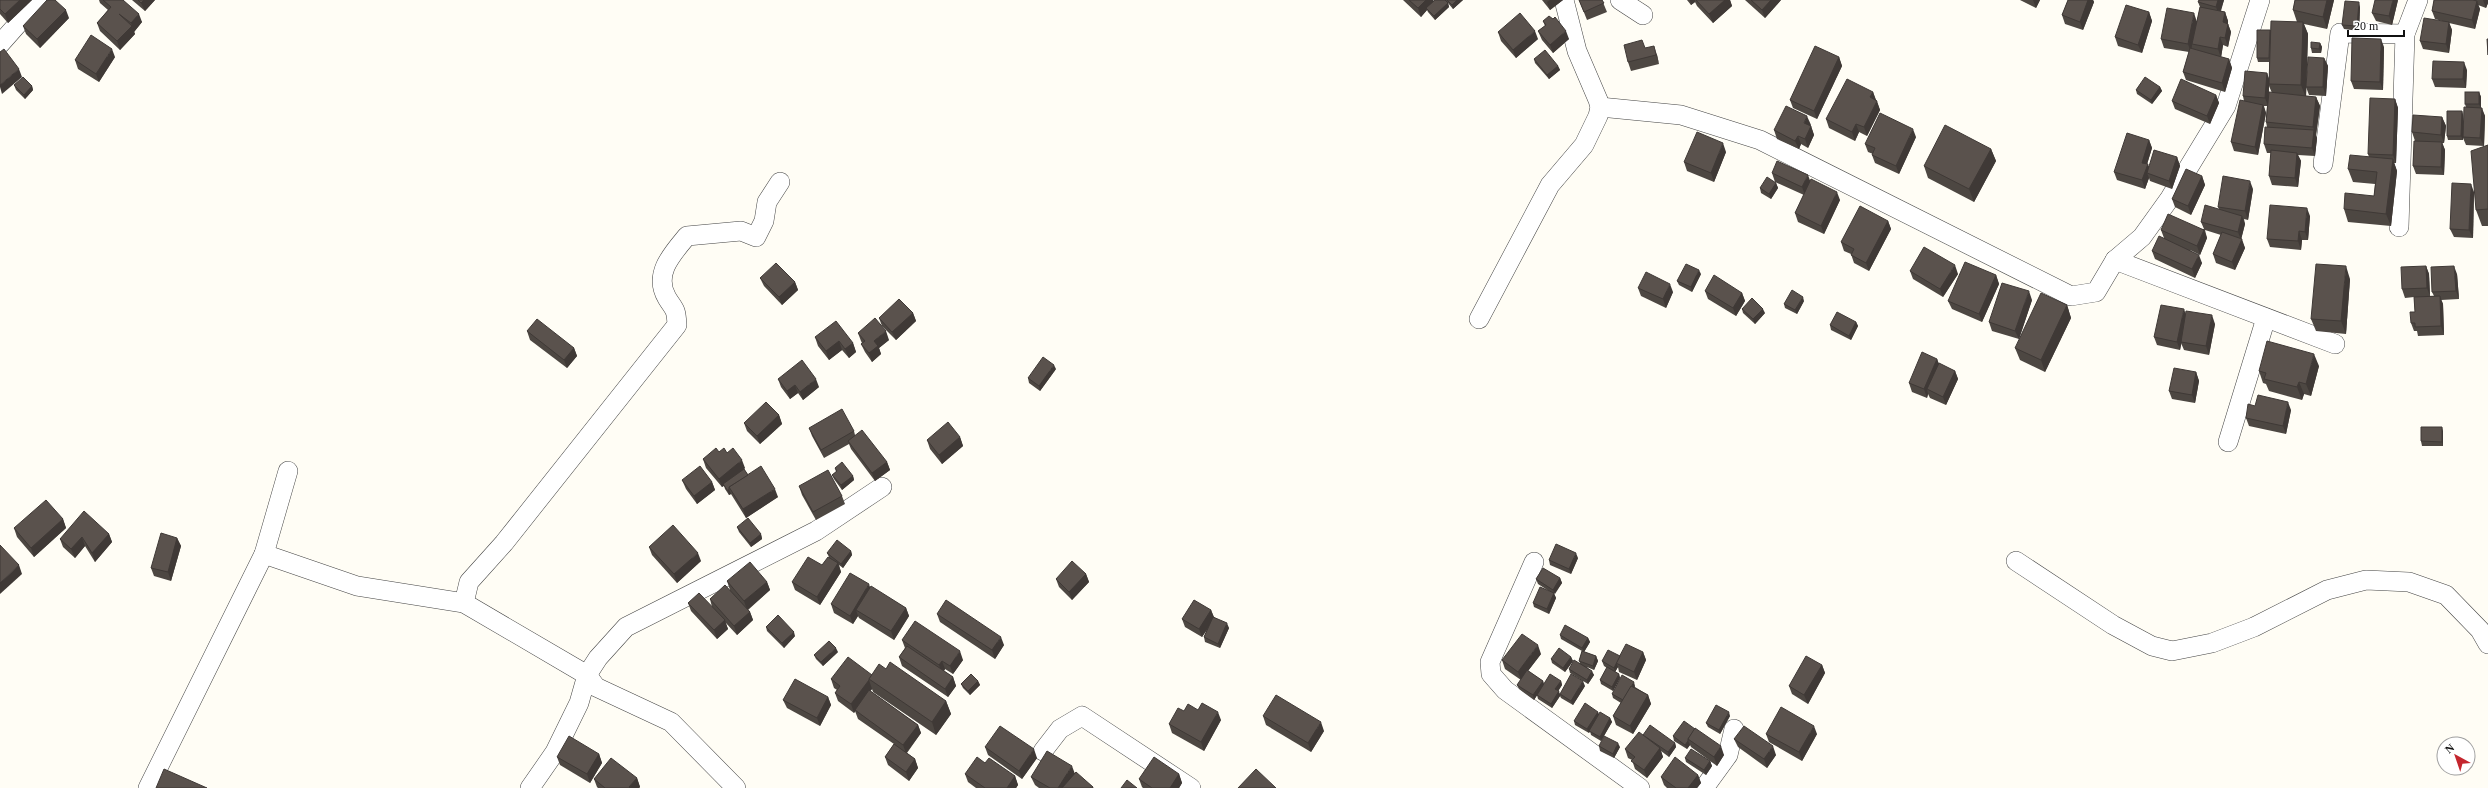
<svg xmlns="http://www.w3.org/2000/svg" width="2488" height="788" viewBox="0 0 2488 788" font-family="'Times New Roman',serif">
	<rect width="100%" height="100%" fill="#fffdf5"/>
	<g fill="none" stroke-linecap="round" stroke-linejoin="round">
		<defs>
			<g id="minor">
				<polyline points="1620,0 1643,15"/>
				<polyline points="0,44 39,0"/>
				<polyline points="1600,107 1681,115 1760,140 2071,296 2096,292 2115,260 2142,237 2170,198 2226,106 2260,0"/>
				<polyline points="2323,164 2340,33 2405,34"/>
				<polyline points="2399,227 2405,34 2418,0"/>
				<polyline points="2115,260 2335,344"/>
				<polyline points="1479,319 1550,185 1584,145 1598,116 1600,107 1598,100 1577,51 1564,0"/>
				<polyline points="2228,442 2266,318"/>
				<polyline points="264,554 357,586 464,603 587,675 596,687 671,722 736,788"/>
				<polyline points="2016,561 2113,625 2152,646 2172,651 2212,643 2254,627 2327,590 2366,580 2409,582 2446,595 2480,630 2488,644"/>
				<polyline points="1534,562 1490,662 1491,674 1505,690 1640,788"/>
				<path d="M464,603L469,582L504,543L677,325C676,308 675,311 667,298C653,274 672,254 687,236L741,231L756,237L764,221L767,202L780,182"/>
				<polyline points="1043,751 1060,729 1082,716 1191,788"/>
				<polyline points="148,788 264,554 288,471"/>
				<polyline points="530,788 555,752 579,703 587,675 598,658 626,627 816,531 882,487"/>
				<polyline points="1704,788 1728,755 1734,729"/>
			</g>
		</defs>
		<!-- minor casing -->
		<use href="#minor" stroke="#444" stroke-width="20"/>
		<!-- minor -->
		<use href="#minor" stroke="#fff" stroke-width="19"/>
	</g>
	<!-- wall -->
	<g fill="#4d4742" fill-rule="evenodd">
		<polygon points="0,0 32,0 8,23 0,14"/>
		<polygon points="99,0 123,0 142,22 134,32 135,34 120,50 100,31 97,23 108,10 100,3"/>
		<polygon points="132,0 155,0 145,11"/>
		<polygon points="1403,0 1433,0 1434,1 1445,0 1463,0 1453,9 1448,3 1449,7 1435,20 1428,12 1427,10 1421,17"/>
		<polygon points="1542,0 1563,0 1550,10"/>
		<polygon points="1579,0 1602,0 1607,12 1587,20"/>
		<polygon points="1687,0 1730,0 1732,6 1713,23 1697,6 1695,2 1691,5"/>
		<polygon points="1745,0 1781,0 1765,18"/>
		<polygon points="2020,0 2040,0 2036,8"/>
		<polygon points="2068,0 2093,0 2094,2 2083,30 2065,24 2062,15"/>
		<polygon points="2199,0 2224,0 2221,11 2225,12 2228,21 2228,24 2231,32 2228,47 2223,45 2221,57 2229,59 2232,68 2225,92 2186,80 2183,72 2189,52 2164,48 2161,39 2197,21 2200,7 2198,2"/>
		<path d="M2295,0H2334L2327,29L2304,24L2308,34L2306,96L2316,97L2320,106L2316,135H2315L2317,138L2315,156L2298,155L2301,161L2298,187L2272,185L2269,176L2271,153H2267L2264,144L2267,127L2266,122L2267,106H2264L2266,113L2258,155L2234,151L2231,142L2244,101L2243,96L2267,73L2269,79V62H2258L2257,58L2270,30L2297,22L2293,10ZM2269,86L2272,93L2269,94Z"/>
		<polygon points="2398,0 2392,25 2376,21 2372,13"/>
		<polygon points="2434,0 2488,0 2488,3 2486,8 2478,5 2480,9 2475,29 2449,23 2452,30 2449,53 2423,49 2420,41 2442,21 2435,19 2432,11"/>
		<polygon points="2360,7 2359,31 2344,29 2342,25"/>
		<polygon points="2149,12 2152,21 2142,53 2118,46 2115,37"/>
		<polygon points="69,18 40,48 26,34 23,26"/>
		<polygon points="1543,21 1569,39 1553,53 1542,40 1538,31 1545,26"/>
		<polygon points="1498,32 1538,39 1516,58 1501,41"/>
		<polygon points="2320,43 2322,47 2321,53 2312,53 2311,48"/>
		<polygon points="2384,47 2383,90 2354,89 2351,81"/>
		<polygon points="1645,48 1657,55 1659,64 1631,71 1628,62"/>
		<polygon points="115,57 99,82 78,69 75,60"/>
		<polygon points="1839,57 1842,66 1817,119 1793,108 1790,100"/>
		<polygon points="2324,58 2328,66 2326,96 2309,95 2306,87"/>
		<polygon points="1534,59 1558,66 1560,70 1549,79 1535,63"/>
		<polygon points="2467,70 2466,88 2435,87 2432,79"/>
		<polygon points="14,85 32,86 33,90 25,99 16,90"/>
		<polygon points="2160,87 2162,91 2152,104 2137,94 2136,90"/>
		<polygon points="1873,92 1880,110 1867,136 1859,132 1855,141 1829,128 1826,119"/>
		<polygon points="2479,92 2481,97 2481,108 2485,116 2484,146 2466,145 2463,138 2463,140 2448,140 2447,136 2462,111 2463,115 2463,127 2466,107 2465,104"/>
		<polygon points="2216,95 2219,103 2210,124 2175,109 2172,101"/>
		<polygon points="2395,99 2398,108 2396,163 2394,163 2397,171 2391,226 2348,222 2344,209 2374,196 2375,184 2353,182 2348,169 2369,157 2368,154"/>
		<polygon points="2442,117 2446,126 2444,143 2442,143 2445,150 2444,175 2416,174 2413,166 2415,141 2412,132"/>
		<polygon points="1811,125 1810,126 1811,126 1814,135 1808,148 1801,144 1799,149 1777,139 1774,130"/>
		<polygon points="1916,137 1899,174 1875,163 1872,155 1873,154 1868,152 1865,144"/>
		<polygon points="2149,140 2152,148 2147,164 2149,167 2177,157 2180,166 2172,189 2150,181 2149,178 2145,189 2117,180 2114,172"/>
		<polygon points="2488,145 2488,226 2482,226 2476,210"/>
		<polygon points="1991,149 1996,161 1974,202 1928,178 1924,166"/>
		<polygon points="1726,152 1714,182 1687,171 1684,162"/>
		<polygon points="1772,173 1810,181 1840,200 1824,234 1798,222 1795,213 1804,195 1775,182"/>
		<polygon points="2202,176 2205,185 2191,215 2175,207 2172,199"/>
		<polygon points="1776,183 1778,188 1771,199 1761,193 1760,188"/>
		<polygon points="2253,189 2248,220 2244,219 2245,224 2241,239 2245,248 2235,270 2216,263 2213,254 2221,235 2205,230 2207,238 2200,255 2190,250 2202,263 2195,278 2155,259 2152,251 2164,238 2161,230 2204,229 2201,222 2219,209 2218,207"/>
		<polygon points="2474,192 2473,238 2454,237 2450,229"/>
		<polygon points="2310,216 2308,240 2302,240 2301,250 2270,247 2267,239"/>
		<polygon points="1888,221 1891,229 1869,271 1854,263 1851,254 1844,251 1841,242"/>
		<polygon points="2426,266 2429,274 2430,296 2434,296 2432,292 2457,274 2459,299 2441,300 2443,304 2444,335 2418,336 2417,331 2414,331 2411,323 2415,312 2414,297 2405,298 2402,289"/>
		<polygon points="1910,271 1958,274 1943,297 1913,279"/>
		<polygon points="1701,274 1692,292 1679,285 1677,281"/>
		<polygon points="1996,275 1999,284 1982,322 1952,309 1948,301"/>
		<polygon points="760,278 795,282 798,290 782,305 764,286"/>
		<polygon points="2350,279 2346,334 2316,331 2311,319"/>
		<polygon points="1638,288 1673,292 1666,308 1641,296"/>
		<polygon points="1705,291 1742,293 1745,301 1736,316 1708,299"/>
		<polygon points="2032,300 2019,339 1992,331 1989,322"/>
		<polygon points="1804,301 1797,314 1785,308 1784,304"/>
		<polygon points="2067,305 2071,318 2045,372 2020,360 2015,348"/>
		<polygon points="1742,309 1765,313 1755,324 1743,313"/>
		<polygon points="913,313 916,321 896,340 882,326 879,318"/>
		<polygon points="2186,315 2215,324 2209,355 2184,350 2181,343 2180,350 2157,345 2154,337"/>
		<polygon points="1856,322 1858,326 1851,340 1831,330 1830,325"/>
		<polygon points="527,331 574,348 577,356 567,368 530,340"/>
		<polygon points="858,333 889,340 879,348 881,354 872,362 865,352 861,344 862,343 861,341"/>
		<polygon points="815,337 853,343 856,352 849,358 842,350 829,360 818,346"/>
		<polygon points="1937,359 1939,364 1955,371 1958,379 1946,405 1930,398 1928,394 1927,398 1912,392 1909,383"/>
		<polygon points="2319,366 2311,396 2304,394 2302,400 2269,391 2266,384 2263,383 2259,371"/>
		<polygon points="1056,369 1040,391 1029,383 1028,378"/>
		<polygon points="2196,372 2199,381 2195,403 2172,399 2169,391"/>
		<polygon points="778,379 819,387 803,400 798,393 790,399 781,387"/>
		<polygon points="2255,406 2291,410 2286,434 2249,426 2246,418"/>
		<polygon points="779,415 782,424 760,444 747,431 744,423"/>
		<polygon points="809,428 854,431 855,435 887,462 890,470 875,481 851,449 849,444 824,458 812,436"/>
		<polygon points="2443,431 2443,446 2422,446 2421,441"/>
		<polygon points="960,437 963,446 942,464 930,449 927,440"/>
		<polygon points="719,452 727,453 745,468 744,469 748,475 778,497 746,518 731,494 729,495 725,489 724,486 722,487 706,468 703,459"/>
		<polygon points="835,468 853,476 854,480 842,490 834,479 832,475 836,472"/>
		<polygon points="682,480 712,482 715,490 697,504 686,489"/>
		<polygon points="799,486 842,496 845,504 816,520 802,495"/>
		<polygon points="63,519 66,528 34,557 17,537 14,528"/>
		<polygon points="737,527 761,534 762,539 751,547 739,532"/>
		<polygon points="109,534 112,542 95,562 85,546 75,558 63,547 60,539"/>
		<polygon points="177,538 181,546 171,581 154,576 151,568"/>
		<polygon points="649,547 701,561 677,583 652,555"/>
		<polygon points="851,551 852,555 843,568 839,565 841,572 820,605 795,590 792,582 822,565 829,557 827,553"/>
		<polygon points="1578,558 1571,574 1550,565 1549,560"/>
		<polygon points="1086,574 1089,582 1072,600 1059,587 1056,579"/>
		<polygon points="1560,578 1562,583 1554,594 1556,598 1549,614 1534,607 1533,603 1552,593 1538,584 1536,579"/>
		<polygon points="727,581 767,582 770,590 748,610 750,612 753,620 737,635 725,622 728,629 717,639 691,611 688,603 712,607 710,599 730,590"/>
		<polygon points="870,587 906,608 909,616 894,640 859,618 858,616 853,624 834,613 831,604"/>
		<polygon points="1211,610 1214,617 1229,628 1220,648 1205,642 1204,637 1207,630 1202,637 1185,627 1182,619"/>
		<polygon points="937,614 1004,645 995,659 940,622"/>
		<polygon points="766,627 795,636 784,648 767,631"/>
		<polygon points="1560,635 1588,638 1590,642 1584,652 1596,656 1598,661 1594,670 1587,667 1594,675 1588,684 1570,673 1569,669 1580,663 1579,661 1582,651 1561,639"/>
		<polygon points="902,640 963,660 953,674 945,669 944,671 953,677 956,686 948,697 902,666 899,657 905,648"/>
		<polygon points="838,652 823,666 816,659 814,655"/>
		<polygon points="1643,652 1646,660 1637,680 1619,672 1618,667 1615,672 1609,669 1619,674 1620,678 1613,691 1601,684 1600,680 1607,668 1604,666 1602,661 1620,656"/>
		<polygon points="1541,654 1528,671 1543,681 1544,684 1561,681 1562,685 1558,691 1560,694 1585,686 1573,705 1561,698 1560,696 1552,708 1538,699 1537,695 1534,700 1519,689 1517,685 1521,680 1505,669 1502,660"/>
		<polygon points="1571,657 1573,661 1565,672 1552,663 1551,659"/>
		<polygon points="1822,665 1825,673 1808,704 1792,694 1789,686"/>
		<polygon points="886,669 946,701 951,714 936,735 873,692 872,689 870,691 918,725 921,733 907,753 915,759 918,768 909,781 888,765 885,757 894,744 858,719 855,711 854,713 838,701 835,693 837,690 834,688 831,679 872,675"/>
		<polygon points="978,681 980,685 970,695 963,688 961,684"/>
		<polygon points="1635,686 1635,687 1648,695 1651,704 1633,734 1616,725 1613,716 1621,703 1613,698 1612,694"/>
		<polygon points="828,697 831,705 820,726 787,708 783,700"/>
		<polygon points="1198,710 1221,720 1204,751 1172,733 1169,724 1184,711"/>
		<polygon points="1598,712 1599,715 1610,718 1612,722 1601,741 1591,735 1590,731 1589,733 1575,725 1574,721"/>
		<polygon points="1263,716 1324,731 1311,752 1266,725"/>
		<polygon points="1730,716 1720,734 1708,727 1706,723"/>
		<polygon points="1695,729 1724,755 1717,766 1691,747 1690,745 1687,749 1674,741 1673,736"/>
		<polygon points="1766,734 1817,734 1802,761 1769,742"/>
		<polygon points="1643,736 1675,743 1676,747 1669,757 1661,751 1663,757 1647,778 1635,769 1632,760 1628,758 1625,749"/>
		<polygon points="1734,739 1776,755 1767,768 1738,747"/>
		<polygon points="1599,746 1620,747 1614,758 1600,751"/>
		<polygon points="985,747 1037,758 1022,779 988,755"/>
		<polygon points="599,754 602,763 590,783 560,765 557,757"/>
		<polygon points="1685,758 1710,761 1712,766 1706,775 1686,762"/>
		<polygon points="985,763 1015,776 1018,785 1016,788 976,788 968,782 965,774"/>
		<polygon points="1075,773 1094,788 1039,788 1035,785 1031,777"/>
		<polygon points="1179,774 1182,783 1179,788 1143,788 1142,787 1139,779"/>
		<polygon points="1698,775 1701,783 1697,788 1667,788 1664,785 1661,777"/>
		<polygon points="637,778 640,787 639,788 598,788 597,787 594,779"/>
	</g>
	<!-- shaded-wall -->
	<g fill="#3f3936">
		<polygon points="20,0 32,0 8,23 5,14"/>
		<polygon points="144,0 155,0 145,11 141,3"/>
		<polygon points="1426,0 1433,0 1434,3 1426,8 1427,10 1421,17 1418,8"/>
		<polygon points="1457,0 1463,0 1453,9 1452,5"/>
		<polygon points="1550,0 1563,0 1550,10 1547,2"/>
		<polygon points="1690,0 1695,0 1695,2 1691,5"/>
		<polygon points="1725,0 1730,0 1732,6 1713,23 1709,14"/>
		<polygon points="1771,0 1781,0 1765,18 1762,10"/>
		<polygon points="2033,0 2040,0 2036,8"/>
		<polygon points="2088,0 2093,0 2094,2 2083,30 2080,22"/>
		<polygon points="2218,0 2224,0 2219,15 2216,7"/>
		<polygon points="2327,0 2334,0 2327,29 2323,17"/>
		<polygon points="2393,0 2398,0 2392,25 2389,16"/>
		<polygon points="2483,0 2488,0 2488,3 2486,8"/>
		<polygon points="2477,1 2480,9 2475,29 2472,20"/>
		<polygon points="2359,2 2360,7 2359,31 2357,26"/>
		<polygon points="1448,3 1449,7 1435,20 1434,16"/>
		<polygon points="66,10 69,18 40,48 37,39"/>
		<polygon points="2149,12 2152,21 2142,53 2138,45"/>
		<polygon points="2225,12 2228,21 2228,24 2231,32 2228,47 2225,38 2223,22"/>
		<polygon points="2194,13 2197,22 2192,44 2192,45 2191,53 2188,44"/>
		<polygon points="139,14 142,22 134,32 131,23"/>
		<polygon points="2303,22 2308,34 2306,98 2301,85"/>
		<polygon points="2449,22 2452,30 2449,53 2446,44"/>
		<polygon points="132,26 135,34 120,50 117,41"/>
		<polygon points="1535,31 1538,39 1516,58 1513,50"/>
		<polygon points="1566,31 1569,39 1553,53 1550,45"/>
		<polygon points="2220,37 2223,45 2221,58 2218,49"/>
		<polygon points="2381,39 2384,47 2383,90 2380,82"/>
		<polygon points="2320,43 2322,47 2321,53 2319,49"/>
		<polygon points="1654,46 1657,55 1659,64 1656,55"/>
		<polygon points="112,49 115,57 99,82 96,74"/>
		<polygon points="1839,57 1842,66 1817,119 1814,111"/>
		<polygon points="2324,58 2328,66 2326,96 2323,87"/>
		<polygon points="2229,59 2232,68 2225,92 2222,83"/>
		<polygon points="2464,62 2467,70 2466,88 2463,79"/>
		<polygon points="1558,66 1560,70 1549,79 1547,75"/>
		<polygon points="19,69 22,77 2,94 0,87 0,85"/>
		<polygon points="2267,73 2270,82 2269,84 2269,86 2268,106 2265,98"/>
		<polygon points="32,86 33,90 25,99 24,95"/>
		<polygon points="2160,87 2162,91 2152,104 2151,100"/>
		<polygon points="1873,92 1876,101 1870,97"/>
		<polygon points="2479,92 2481,97 2481,109 2479,104"/>
		<polygon points="2216,95 2219,103 2210,124 2207,116"/>
		<polygon points="2316,97 2320,106 2316,135 2313,127"/>
		<polygon points="2395,99 2398,108 2396,163 2393,155"/>
		<polygon points="1877,101 1880,110 1867,136 1864,127"/>
		<polygon points="2263,105 2266,113 2258,155 2255,147"/>
		<polygon points="2482,108 2485,116 2484,146 2480,138"/>
		<polygon points="2462,111 2463,115 2463,140 2461,136"/>
		<polygon points="1807,116 1811,125 1807,131 1804,123"/>
		<polygon points="2442,117 2446,126 2444,143 2441,135"/>
		<polygon points="1856,124 1859,132 1855,141 1852,132"/>
		<polygon points="1811,126 1814,135 1808,148 1805,139"/>
		<polygon points="1913,129 1916,137 1899,174 1896,166"/>
		<polygon points="2314,130 2317,138 2315,156 2312,148"/>
		<polygon points="1798,136 1801,144 1799,149 1795,141"/>
		<polygon points="2149,140 2152,148 2145,171 2142,163"/>
		<polygon points="2442,142 2445,150 2444,175 2441,167"/>
		<polygon points="1723,143 1726,152 1714,182 1711,173"/>
		<polygon points="1991,149 1996,161 1974,202 1969,189"/>
		<polygon points="2297,153 2301,161 2298,187 2295,178"/>
		<polygon points="2177,157 2180,166 2172,189 2169,181"/>
		<polygon points="2393,159 2397,171 2391,226 2386,214"/>
		<polygon points="2148,164 2151,173 2147,173 2149,178 2145,189 2142,180"/>
		<polygon points="1808,175 1811,183 1805,195 1802,187"/>
		<polygon points="2202,176 2205,185 2191,215 2188,206"/>
		<polygon points="2250,181 2253,189 2248,220 2245,211"/>
		<polygon points="1776,183 1778,188 1771,199 1769,194"/>
		<polygon points="2471,184 2474,192 2473,238 2469,230"/>
		<polygon points="1837,192 1840,200 1824,234 1821,226"/>
		<polygon points="2307,208 2310,216 2308,240 2305,232"/>
		<polygon points="2242,216 2245,224 2241,240 2238,232"/>
		<polygon points="1888,221 1891,229 1869,271 1866,263"/>
		<polygon points="2204,230 2207,238 2200,255 2197,246"/>
		<polygon points="2299,231 2302,240 2301,250 2298,241"/>
		<polygon points="2242,239 2245,248 2235,270 2232,262"/>
		<polygon points="2199,255 2202,263 2195,278 2192,269"/>
		<polygon points="1955,265 1958,274 1943,297 1940,289"/>
		<polygon points="2346,266 2350,279 2346,334 2341,321"/>
		<polygon points="2426,266 2429,274 2430,296 2427,288"/>
		<polygon points="2454,266 2457,274 2459,299 2456,291"/>
		<polygon points="1699,270 1701,274 1692,292 1691,287"/>
		<polygon points="1996,275 1999,284 1982,322 1979,314"/>
		<polygon points="795,282 798,290 782,305 779,297"/>
		<polygon points="1670,284 1673,292 1666,308 1663,299"/>
		<polygon points="2029,291 2032,300 2019,339 2015,331"/>
		<polygon points="1742,293 1745,301 1736,316 1733,308"/>
		<polygon points="2440,296 2443,304 2444,335 2441,326"/>
		<polygon points="1803,297 1804,301 1797,314 1795,310"/>
		<polygon points="2067,305 2071,318 2045,372 2041,360"/>
		<polygon points="1763,309 1765,313 1755,324 1753,319"/>
		<polygon points="2184,309 2187,318 2180,350 2177,342"/>
		<polygon points="913,313 916,321 896,340 892,332"/>
		<polygon points="2212,315 2215,324 2209,355 2206,346"/>
		<polygon points="1856,322 1858,326 1851,340 1849,336"/>
		<polygon points="886,331 889,340 879,348 881,354 872,362 869,353 874,341"/>
		<polygon points="839,341 842,350 829,360 826,351"/>
		<polygon points="853,343 856,352 849,358 845,349"/>
		<polygon points="574,348 577,356 567,368 564,360"/>
		<polygon points="2314,354 2319,366 2311,396 2306,384"/>
		<polygon points="1937,359 1940,367 1927,389 1928,394 1927,398 1924,389"/>
		<polygon points="1054,365 1056,369 1040,391 1039,386"/>
		<polygon points="1955,371 1958,379 1946,405 1943,397"/>
		<polygon points="2196,372 2199,381 2195,403 2192,395"/>
		<polygon points="816,379 819,387 803,400 800,392"/>
		<polygon points="2299,382 2304,394 2302,400 2297,387"/>
		<polygon points="795,385 798,393 790,399 787,391"/>
		<polygon points="2288,402 2291,410 2286,434 2283,426"/>
		<polygon points="779,415 782,424 760,444 757,436"/>
		<polygon points="2442,427 2443,431 2443,446 2442,442"/>
		<polygon points="960,437 963,446 942,464 939,455"/>
		<polygon points="742,460 745,468 722,487 719,479"/>
		<polygon points="887,462 890,470 875,481 872,473"/>
		<polygon points="853,476 854,480 842,490 841,485"/>
		<polygon points="712,482 715,490 697,504 694,496"/>
		<polygon points="729,489 731,494 729,495 728,491"/>
		<polygon points="775,489 778,497 746,518 743,509"/>
		<polygon points="63,519 66,528 34,557 31,548"/>
		<polygon points="109,534 112,542 95,562 92,553"/>
		<polygon points="761,534 762,539 751,547 750,543"/>
		<polygon points="82,537 85,546 75,558 71,549"/>
		<polygon points="177,538 181,546 171,581 168,572"/>
		<polygon points="851,551 852,555 843,568 841,564"/>
		<polygon points="698,553 701,561 677,583 674,574"/>
		<polygon points="1576,553 1578,558 1571,574 1569,569"/>
		<polygon points="838,563 841,572 820,605 817,597"/>
		<polygon points="19,565 22,574 0,594 0,583"/>
		<polygon points="1086,574 1089,582 1072,600 1069,592"/>
		<polygon points="1560,578 1562,583 1555,594 1553,590"/>
		<polygon points="767,582 770,590 747,610 744,601"/>
		<polygon points="869,584 872,593 856,610 858,616 853,624 850,616"/>
		<polygon points="1554,593 1556,598 1549,614 1547,609"/>
		<polygon points="906,608 909,616 894,640 891,631"/>
		<polygon points="1211,610 1214,618 1202,637 1199,629"/>
		<polygon points="750,612 753,620 737,635 734,626"/>
		<polygon points="725,620 728,629 717,639 714,630"/>
		<polygon points="1227,623 1229,628 1220,648 1218,644"/>
		<polygon points="794,632 795,636 784,648 782,643"/>
		<polygon points="1001,637 1004,645 995,659 992,650"/>
		<polygon points="1588,638 1590,642 1584,652 1582,648"/>
		<polygon points="1538,645 1541,654 1521,680 1518,672"/>
		<polygon points="836,648 838,652 823,666 821,662"/>
		<polygon points="960,651 963,660 953,674 950,666"/>
		<polygon points="1643,652 1646,660 1637,680 1634,672"/>
		<polygon points="1596,656 1598,661 1594,670 1593,666"/>
		<polygon points="1571,657 1573,661 1565,672 1563,668"/>
		<polygon points="942,661 945,669 942,674 939,665"/>
		<polygon points="1616,663 1618,667 1615,672 1614,668"/>
		<polygon points="1822,665 1825,673 1808,704 1804,695"/>
		<polygon points="1592,671 1594,675 1588,684 1587,680"/>
		<polygon points="1619,674 1620,678 1613,691 1612,687"/>
		<polygon points="953,677 956,686 948,697 945,689"/>
		<polygon points="869,680 872,689 854,713 851,704"/>
		<polygon points="978,681 980,685 970,695 968,691"/>
		<polygon points="1543,681 1544,685 1534,700 1533,695"/>
		<polygon points="1561,681 1562,685 1557,693 1555,689"/>
		<polygon points="1583,681 1585,686 1573,705 1571,701"/>
		<polygon points="1634,682 1635,686 1625,705 1623,700"/>
		<polygon points="1559,691 1560,696 1552,708 1551,704"/>
		<polygon points="1648,695 1651,704 1633,734 1630,726"/>
		<polygon points="828,697 831,705 820,726 817,718"/>
		<polygon points="946,701 951,714 936,735 932,722"/>
		<polygon points="1218,712 1221,720 1204,751 1201,742"/>
		<polygon points="1598,712 1599,716 1589,733 1587,729"/>
		<polygon points="1729,712 1730,716 1720,734 1719,730"/>
		<polygon points="1610,718 1612,722 1601,741 1600,737"/>
		<polygon points="1321,722 1324,731 1311,752 1308,743"/>
		<polygon points="918,725 921,733 906,753 903,745"/>
		<polygon points="1814,726 1817,734 1802,761 1799,752"/>
		<polygon points="1688,741 1690,745 1687,749 1685,745"/>
		<polygon points="1618,743 1620,747 1614,758 1613,754"/>
		<polygon points="1675,743 1676,747 1669,757 1668,752"/>
		<polygon points="1721,746 1724,755 1717,766 1714,757"/>
		<polygon points="1773,746 1776,755 1767,768 1764,759"/>
		<polygon points="1660,748 1663,757 1647,778 1644,770"/>
		<polygon points="1034,749 1037,758 1022,779 1019,771"/>
		<polygon points="599,754 602,763 590,783 587,774"/>
		<polygon points="915,759 918,768 909,781 906,772"/>
		<polygon points="1710,761 1712,766 1706,775 1704,770"/>
		<polygon points="1072,766 1075,774 1067,788 1058,788"/>
		<polygon points="1179,774 1182,783 1179,788 1170,788"/>
		<polygon points="1698,775 1701,783 1697,788 1688,788"/>
		<polygon points="1015,776 1018,785 1016,788 1007,788"/>
		<polygon points="637,778 640,787 639,788 629,788"/>
	</g>
	<!-- building -->
	<g fill="#5a524d" stroke="#3f3936">
		<polygon points="0,0 20,0 5,14 0,9"/>
		<polygon points="47,0 55,0 66,10 37,39 23,26"/>
		<polygon points="103,0 123,0 139,14 131,23 119,14 132,26 117,41 97,23 111,7"/>
		<polygon points="138,0 144,0 141,3"/>
		<polygon points="1409,0 1426,0 1418,8"/>
		<polygon points="1435,0 1445,0 1448,3 1434,16 1426,8"/>
		<polygon points="1447,0 1457,0 1452,5"/>
		<polygon points="1579,0 1602,0 1604,3 1584,12"/>
		<polygon points="1696,0 1725,0 1709,14"/>
		<polygon points="1751,0 1771,0 1762,10"/>
		<polygon points="2068,0 2088,0 2080,22 2062,15"/>
		<polygon points="2199,0 2218,0 2216,7 2198,2"/>
		<polygon points="2295,0 2327,0 2323,17 2293,10"/>
		<polygon points="2375,0 2393,0 2389,16 2372,13"/>
		<polygon points="2434,0 2473,0 2477,1 2472,20 2432,11"/>
		<polygon points="2345,1 2359,2 2357,26 2342,25"/>
		<polygon points="2126,5 2149,12 2138,45 2115,37"/>
		<polygon points="2200,7 2225,12 2223,22 2228,24 2225,38 2220,37 2218,49 2192,44"/>
		<polygon points="2167,8 2194,13 2188,44 2161,39"/>
		<polygon points="1520,13 1535,31 1513,50 1498,32"/>
		<polygon points="1549,16 1553,19 1555,17 1566,31 1550,45 1538,31 1546,25 1543,21"/>
		<polygon points="2424,18 2449,22 2446,44 2420,41"/>
		<polygon points="2271,21 2303,22 2301,85 2269,84"/>
		<polygon points="2257,30 2270,30 2269,58 2257,58"/>
		<polygon points="91,35 112,49 96,74 75,60"/>
		<polygon points="2352,38 2381,39 2380,82 2351,81"/>
		<polygon points="2487,39 2488,39 2488,55"/>
		<polygon points="1642,40 1645,48 1654,46 1656,55 1628,62 1624,45"/>
		<polygon points="2311,42 2320,43 2319,49 2311,48"/>
		<polygon points="1815,46 1839,57 1814,111 1790,100"/>
		<polygon points="2190,48 2229,59 2222,83 2183,72"/>
		<polygon points="4,49 19,69 0,85 0,52"/>
		<polygon points="1545,50 1558,66 1547,75 1534,59"/>
		<polygon points="2308,57 2324,58 2323,87 2306,87"/>
		<polygon points="2433,61 2464,62 2463,79 2432,79"/>
		<polygon points="2245,71 2267,73 2265,98 2243,96"/>
		<polygon points="23,77 32,86 24,95 14,85"/>
		<polygon points="2145,77 2160,87 2151,100 2136,90"/>
		<polygon points="1847,79 1873,92 1870,97 1877,101 1864,127 1856,124 1852,132 1826,119"/>
		<polygon points="2181,79 2216,95 2207,116 2172,101"/>
		<polygon points="2269,92 2316,97 2313,127 2266,122"/>
		<rect x="2465" y="92" width="14" height="12"/>
		<polygon points="2370,98 2395,99 2393,155 2368,154"/>
		<polygon points="2240,100 2263,105 2255,147 2231,142"/>
		<polygon points="1786,106 1807,116 1804,123 1811,126 1805,139 1798,136 1795,141 1774,130"/>
		<polygon points="2464,107 2482,108 2480,138 2463,137"/>
		<polygon points="2447,111 2462,111 2461,136 2447,136"/>
		<polygon points="1880,113 1913,129 1896,166 1872,155 1875,148 1865,144"/>
		<polygon points="2413,115 2442,117 2441,135 2412,132"/>
		<polygon points="1945,125 1991,149 1969,189 1924,166"/>
		<polygon points="2265,127 2314,130 2312,148 2264,144"/>
		<polygon points="1697,132 1723,143 1711,173 1684,162"/>
		<polygon points="2127,133 2149,140 2142,163 2148,164 2142,180 2114,172"/>
		<polygon points="2414,141 2442,142 2441,167 2413,166"/>
		<polygon points="2488,145 2488,209 2476,210 2471,151"/>
		<polygon points="2154,150 2177,157 2169,181 2147,173"/>
		<polygon points="2271,150 2297,153 2295,178 2269,176"/>
		<polygon points="2350,155 2393,159 2386,214 2344,209 2345,193 2374,196 2377,172 2348,169"/>
		<polygon points="1777,161 1808,175 1802,187 1772,173"/>
		<polygon points="2186,169 2202,176 2188,206 2172,199"/>
		<polygon points="2223,176 2250,181 2245,211 2218,207"/>
		<polygon points="1767,177 1776,183 1769,194 1760,188"/>
		<polygon points="1811,179 1837,192 1821,226 1795,213"/>
		<polygon points="2452,183 2471,184 2469,230 2450,229"/>
		<polygon points="2205,205 2242,216 2238,232 2201,222"/>
		<polygon points="2270,205 2307,208 2305,232 2299,231 2298,241 2267,239"/>
		<polygon points="1860,206 1888,221 1866,263 1851,255 1854,249 1841,242"/>
		<polygon points="2168,214 2204,230 2197,246 2161,230"/>
		<polygon points="2222,232 2242,239 2232,262 2213,254"/>
		<polygon points="2159,236 2199,255 2192,269 2152,251"/>
		<polygon points="1924,247 1955,265 1940,289 1910,271"/>
		<polygon points="1965,262 1996,275 1979,314 1948,301"/>
		<polygon points="776,263 795,282 779,297 760,278"/>
		<polygon points="1686,264 1699,270 1691,287 1677,281"/>
		<polygon points="2316,264 2346,266 2341,321 2311,319"/>
		<polygon points="2426,266 2427,288 2402,289 2401,267"/>
		<polygon points="2454,266 2456,291 2432,292 2431,267"/>
		<polygon points="1646,272 1670,284 1663,299 1638,288"/>
		<polygon points="1714,275 1742,293 1733,308 1705,291"/>
		<polygon points="2002,283 2029,291 2015,331 1989,322"/>
		<polygon points="1792,290 1803,297 1795,310 1784,304"/>
		<polygon points="2041,293 2067,305 2041,360 2015,348"/>
		<polygon points="2440,296 2441,326 2415,327 2415,323 2411,323 2410,312 2415,312 2414,297"/>
		<polygon points="1752,298 1763,309 1753,319 1742,309"/>
		<polygon points="899,299 913,313 892,332 879,318"/>
		<polygon points="2161,305 2184,309 2177,342 2154,337"/>
		<polygon points="2186,311 2212,315 2206,346 2181,342"/>
		<polygon points="1837,312 1856,322 1849,336 1830,325"/>
		<polygon points="875,318 886,331 874,341 878,346 869,353 861,344 865,341 858,333"/>
		<polygon points="537,319 574,348 564,360 527,331"/>
		<polygon points="836,321 853,343 845,349 839,341 826,351 815,337"/>
		<polygon points="2267,341 2314,354 2306,384 2299,382 2297,387 2264,379 2266,373 2259,371"/>
		<polygon points="1922,352 1937,359 1924,389 1909,383"/>
		<polygon points="1043,357 1054,365 1039,386 1028,378"/>
		<polygon points="802,360 816,379 800,392 795,385 787,391 778,379"/>
		<polygon points="1939,363 1955,371 1943,397 1927,389"/>
		<polygon points="2174,368 2196,372 2192,395 2169,391"/>
		<polygon points="2258,395 2288,402 2283,426 2246,418 2248,404 2255,406"/>
		<polygon points="766,402 779,415 757,436 744,423"/>
		<polygon points="842,409 854,431 821,450 809,428"/>
		<polygon points="948,422 960,437 939,455 927,440"/>
		<polygon points="2421,427 2442,427 2442,442 2421,441"/>
		<polygon points="862,430 887,462 872,473 848,441"/>
		<polygon points="716,448 719,452 724,448 727,453 733,448 742,460 719,479 703,459"/>
		<polygon points="842,462 853,476 841,485 832,475 837,471 835,468"/>
		<polygon points="700,466 712,482 694,496 682,480"/>
		<polygon points="761,466 775,489 743,509 729,487"/>
		<polygon points="744,469 748,475 729,487 729,489 728,491 723,484"/>
		<polygon points="828,470 842,496 813,512 799,486"/>
		<polygon points="46,500 63,519 31,548 14,528"/>
		<polygon points="84,511 109,534 92,553 82,537 71,549 60,539"/>
		<polygon points="748,518 761,534 750,543 737,527"/>
		<polygon points="673,525 698,553 674,574 649,547"/>
		<polygon points="161,533 177,538 168,572 151,568"/>
		<polygon points="837,540 851,551 841,564 827,553"/>
		<polygon points="1556,544 1576,553 1569,569 1549,560"/>
		<polygon points="0,545 19,565 0,583"/>
		<polygon points="808,557 822,565 828,557 838,563 817,597 792,582"/>
		<polygon points="1072,561 1086,574 1069,592 1056,579"/>
		<polygon points="750,562 767,582 744,601 727,581"/>
		<polygon points="1543,568 1560,578 1553,590 1536,579"/>
		<polygon points="850,573 869,584 850,616 831,604"/>
		<polygon points="725,585 750,612 734,626 710,599"/>
		<polygon points="871,586 906,608 891,631 856,610"/>
		<polygon points="1540,587 1554,593 1547,609 1533,603"/>
		<polygon points="699,593 725,620 714,630 688,603"/>
		<polygon points="946,600 1001,637 992,650 937,614"/>
		<polygon points="1194,600 1211,610 1199,629 1182,619"/>
		<polygon points="778,615 794,632 782,643 766,627"/>
		<polygon points="1213,617 1227,623 1218,644 1204,637"/>
		<polygon points="915,621 960,651 950,666 942,661 939,665 902,640"/>
		<polygon points="1565,625 1588,638 1582,648 1560,635"/>
		<polygon points="1522,634 1538,645 1518,672 1502,660"/>
		<polygon points="829,641 836,648 821,662 814,655"/>
		<polygon points="1626,644 1643,652 1634,672 1616,663"/>
		<polygon points="907,646 953,677 945,689 899,657"/>
		<polygon points="1559,648 1571,657 1563,668 1551,659"/>
		<polygon points="1608,650 1620,656 1614,668 1602,661"/>
		<polygon points="1582,651 1596,656 1593,666 1579,661"/>
		<polygon points="1806,656 1822,665 1804,695 1789,686"/>
		<polygon points="848,657 872,675 869,679 869,680 851,704 835,693 840,686 831,679"/>
		<polygon points="1574,660 1592,671 1587,680 1569,669"/>
		<polygon points="890,662 946,701 932,722 869,679 879,664 886,669"/>
		<polygon points="1607,667 1619,674 1612,687 1600,680"/>
		<polygon points="1527,670 1543,681 1533,695 1517,685"/>
		<polygon points="971,674 978,681 968,691 961,684"/>
		<polygon points="1550,674 1561,681 1555,689 1559,691 1551,704 1537,695"/>
		<polygon points="1571,674 1583,681 1571,701 1560,694"/>
		<polygon points="1622,675 1634,682 1623,700 1612,694"/>
		<polygon points="795,679 828,697 817,718 783,700"/>
		<polygon points="1631,686 1648,695 1630,726 1613,716"/>
		<polygon points="869,690 918,725 903,745 855,710"/>
		<polygon points="1276,695 1321,722 1308,743 1263,716"/>
		<polygon points="1202,703 1218,712 1201,742 1169,724 1178,708 1184,711 1188,704 1198,710"/>
		<polygon points="1585,703 1598,712 1587,729 1574,721"/>
		<polygon points="1716,705 1729,712 1719,730 1706,723"/>
		<polygon points="1781,707 1814,726 1799,752 1766,734"/>
		<polygon points="1600,712 1610,718 1600,737 1589,731"/>
		<polygon points="1684,721 1695,729 1688,739 1688,741 1685,745 1673,736"/>
		<polygon points="1650,725 1675,743 1668,752 1643,735"/>
		<polygon points="1000,726 1034,749 1019,771 985,747"/>
		<polygon points="1744,726 1773,746 1764,759 1734,739"/>
		<polygon points="1695,728 1721,746 1714,757 1688,739"/>
		<polygon points="1639,732 1660,748 1644,770 1631,761 1635,757 1625,749"/>
		<polygon points="569,736 599,754 587,774 557,757"/>
		<polygon points="1604,736 1618,743 1613,754 1599,746"/>
		<polygon points="894,744 915,759 906,772 885,757"/>
		<polygon points="1691,749 1710,761 1704,770 1685,758"/>
		<polygon points="1047,751 1072,766 1058,788 1050,788 1031,777"/>
		<polygon points="977,757 985,763 989,758 1015,776 1007,788 985,788 965,774"/>
		<polygon points="1154,757 1179,774 1170,788 1152,788 1139,779"/>
		<polygon points="1675,757 1698,775 1688,788 1676,788 1661,777"/>
		<polygon points="611,758 637,778 629,787 630,788 605,788 594,779"/>
		<polygon points="164,769 207,788 156,788"/>
		<polygon points="1256,769 1276,788 1238,788"/>
		<polygon points="1076,772 1093,787 1092,788 1062,788"/>
		<polygon points="1127,780 1137,788 1121,788"/>
	</g>
	<!-- north arrow -->
	<g transform="translate(2456 756) rotate(320)"><circle r="19" fill="#ffffff" stroke="#a0a0a0"/>
	<path d="M0-3L7 15L0 10L-7 15Z" fill="#c4262e"/>
	<text y="-6" font-size="11" font-weight="bold" text-anchor="middle" fill="#111111">N</text>
	</g>
	<!-- scale -->
	<path d="M2348 30v6h56v-6" fill="none" stroke="#111111" stroke-width="2"/>
	<text x="2354" y="30" font-size="12" fill="#111111" stroke="#ffffff" stroke-width="3" paint-order="stroke">20 m</text>
</svg>
